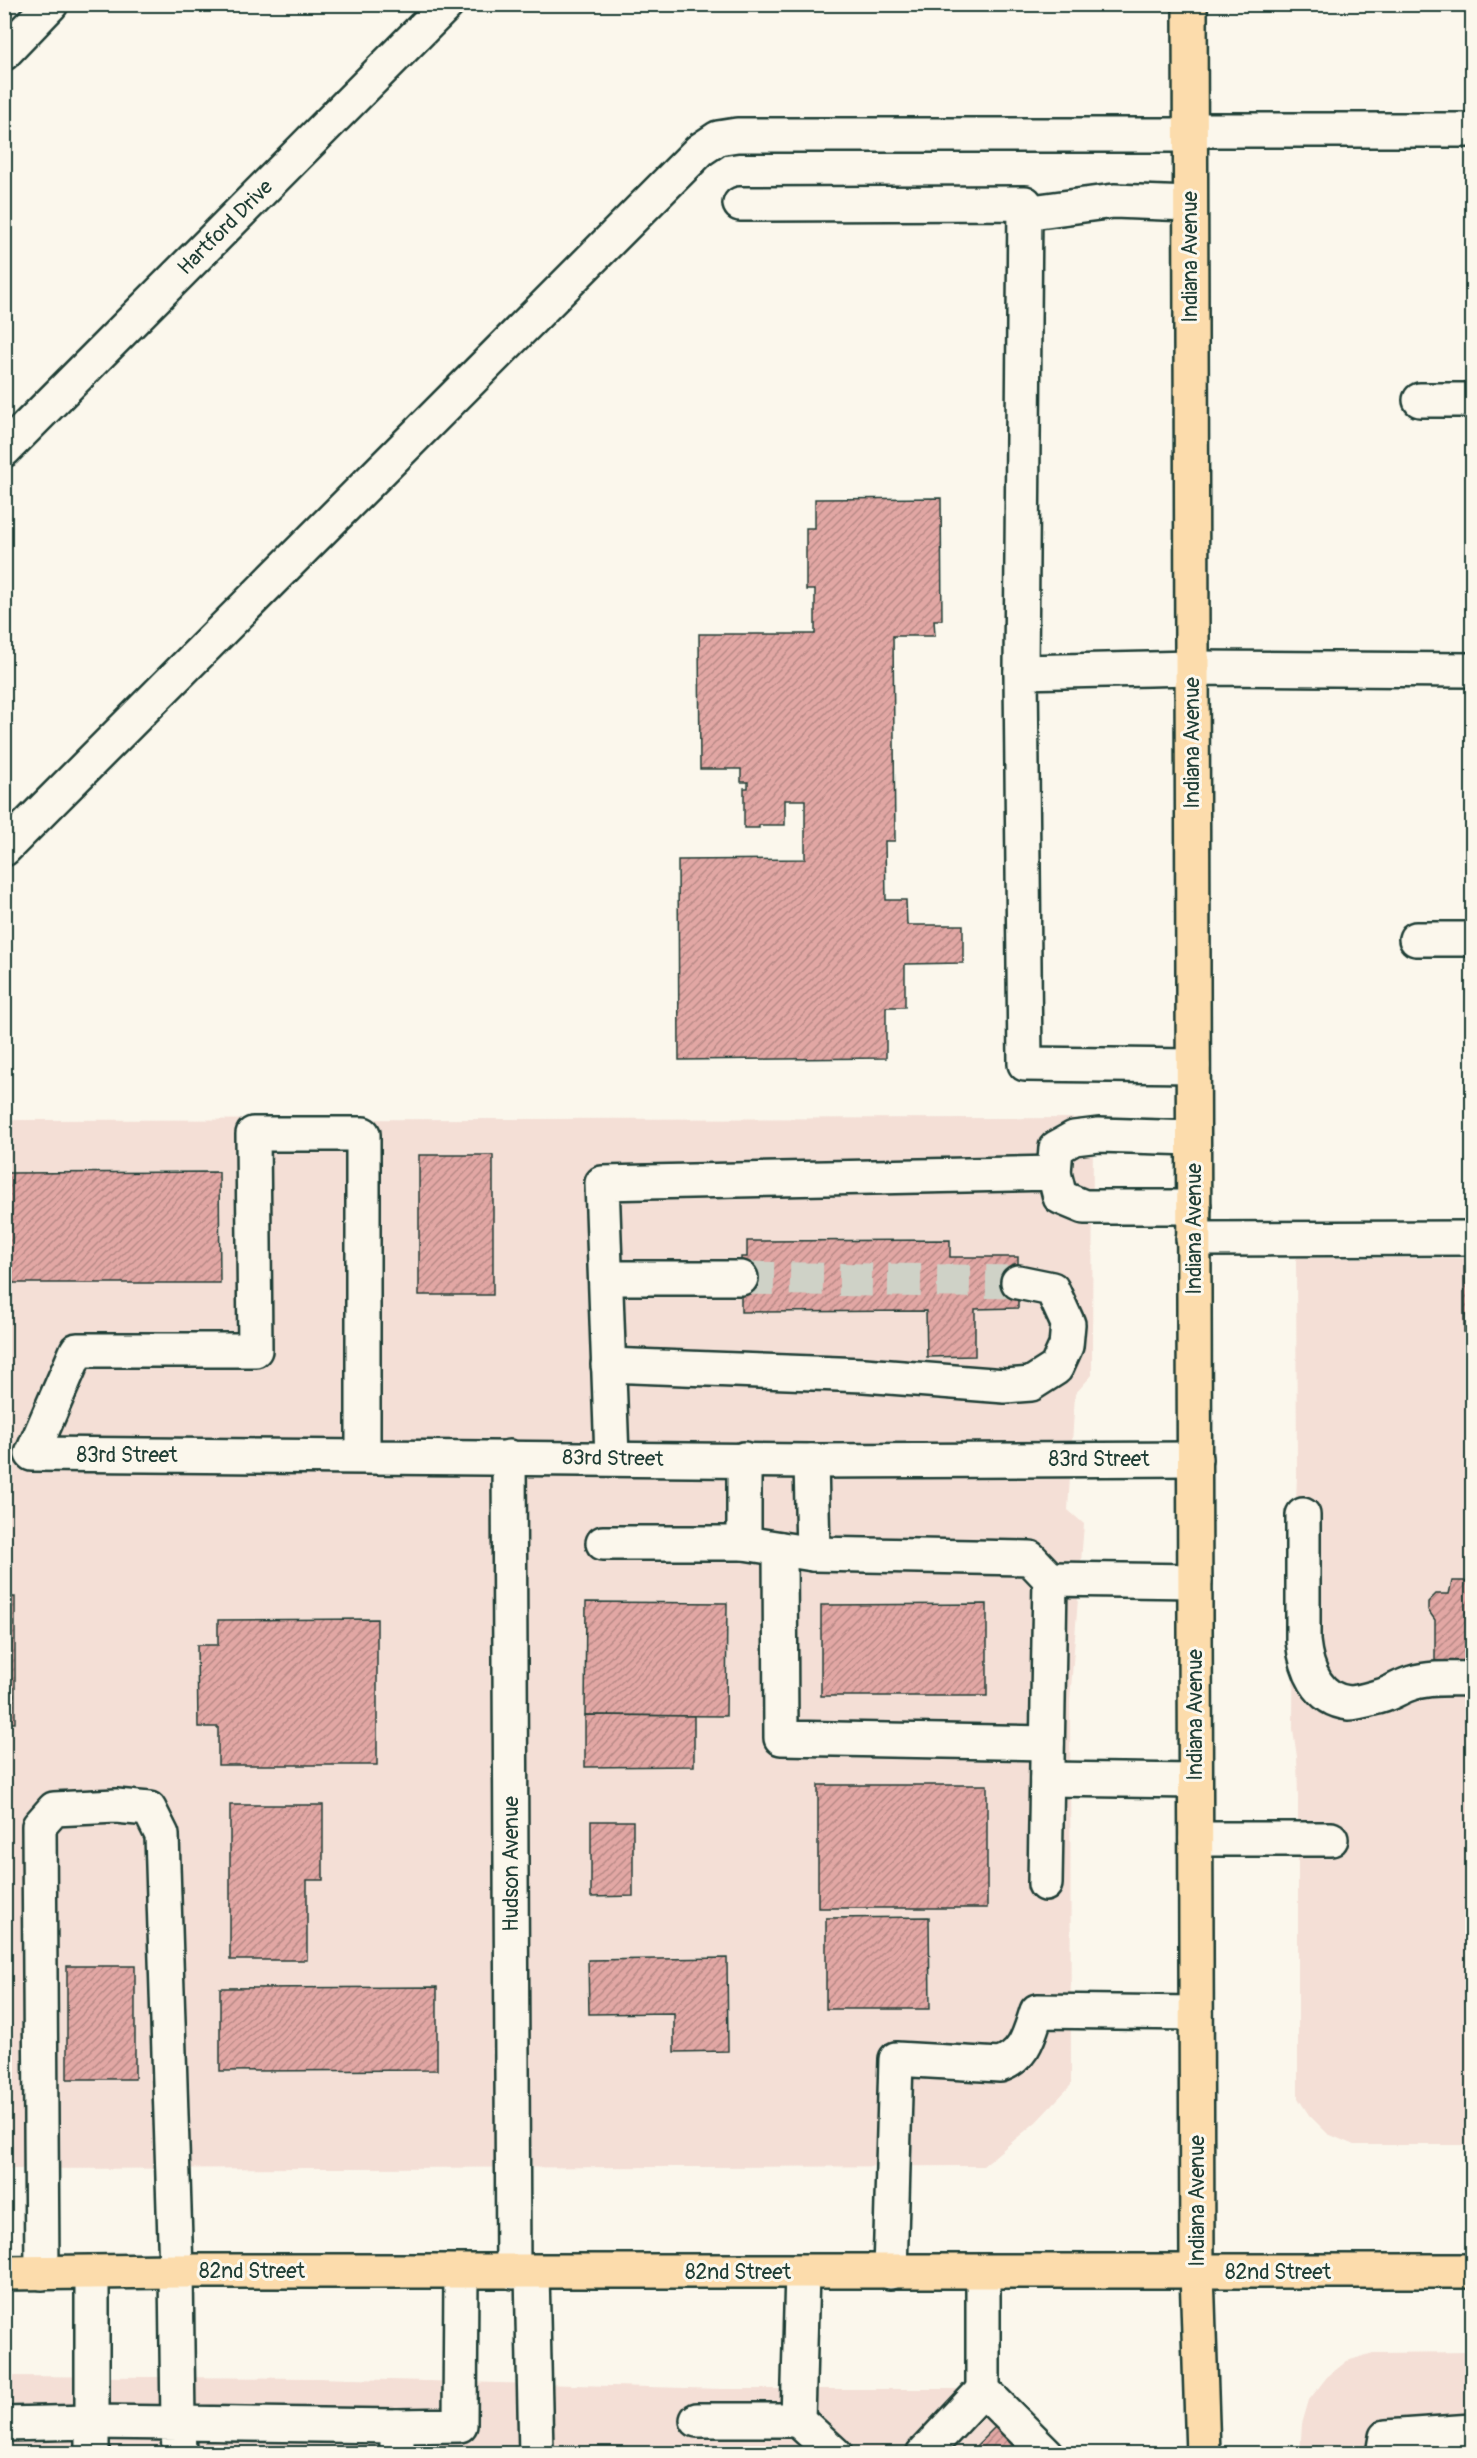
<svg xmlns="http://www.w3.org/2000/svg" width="1477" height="2458" viewBox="0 0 1477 2458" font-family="Pangolin,sans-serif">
	<defs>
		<pattern id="building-hatch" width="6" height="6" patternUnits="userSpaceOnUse" patternTransform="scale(1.5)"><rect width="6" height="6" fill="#e2a7a4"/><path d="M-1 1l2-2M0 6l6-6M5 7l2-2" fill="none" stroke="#b78986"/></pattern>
	</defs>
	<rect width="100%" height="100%" fill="#fbf7ec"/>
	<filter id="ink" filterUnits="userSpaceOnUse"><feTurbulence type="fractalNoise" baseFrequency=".0167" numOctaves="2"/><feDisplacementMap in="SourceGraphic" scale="12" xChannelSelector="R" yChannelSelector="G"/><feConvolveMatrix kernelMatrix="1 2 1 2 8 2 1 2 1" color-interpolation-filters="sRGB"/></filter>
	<g filter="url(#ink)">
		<!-- built -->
		<g fill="#f4dfd6">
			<polygon points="1093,1118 1092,1375 1075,1394 1068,1510 1084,1524 1070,1700 1071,2085 1036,2122 983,2166 5,2169 4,1120"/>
			<polygon points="1296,1258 1472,1258 1472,2145 1354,2145 1328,2134 1309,2115 1298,2098 1298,1800 1297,1757 1293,1729 1294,1552 1297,1475"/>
			<polygon points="1472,2352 1472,2453 1300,2454 1302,2424 1309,2400 1327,2377 1347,2361 1373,2353"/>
			<polygon points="5,2376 316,2378 723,2389 1008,2389 1070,2453 5,2454"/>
		</g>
		<!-- building -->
		<g fill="url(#building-hatch)" stroke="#1f3d34" stroke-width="1.5">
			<polygon points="941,498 942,620 934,620 935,636 893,636 895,841 885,841 886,900 906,900 907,925 963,925 963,963 905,964 905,1007 886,1007 886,1058 679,1060 678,860 805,859 805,800 785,800 785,825 759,825 759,828 744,828 744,788 748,788 748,782 741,782 741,769 700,769 699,634 815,634 815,590 806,590 806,528 815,528 815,499"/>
			<rect x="419" y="1155" width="74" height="140"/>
			<polygon points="219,1172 220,1283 4,1283 4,1173"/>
			<polygon points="950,1240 950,1257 1018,1257 1018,1308 975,1309 975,1356 927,1357 926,1311 741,1312 741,1257 747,1257 747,1241"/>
			<rect x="1464" y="1266" width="8" height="66"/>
			<polygon points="1452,1581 1472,1581 1472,1694 1435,1669 1435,1620 1428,1610 1428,1602 1436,1594 1449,1594"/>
			<rect x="4" y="1597" width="11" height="126"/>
			<polygon points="586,1602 727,1603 726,1716 585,1715"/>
			<polygon points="987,1604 987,1696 821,1696 821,1605"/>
			<polygon points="377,1619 377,1765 218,1765 218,1727 198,1727 197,1645 218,1645 218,1620"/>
			<polygon points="585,1715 694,1716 694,1766 585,1767"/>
			<rect x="818" y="1785" width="169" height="123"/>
			<polygon points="230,1805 323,1805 323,1880 307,1880 307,1960 230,1960"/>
			<polygon points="591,1821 633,1821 633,1896 591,1897"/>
			<polygon points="929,1917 930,2009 826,2009 826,1918"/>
			<polygon points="727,1958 728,2051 674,2052 674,2013 589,2014 588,1960"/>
			<rect x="67" y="1966" width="68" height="113"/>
			<polygon points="437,1987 437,2070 220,2071 220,1988"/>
			<polygon points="995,2427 1021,2454 968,2454"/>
		</g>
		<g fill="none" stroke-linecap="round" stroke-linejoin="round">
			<!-- minor-tunnel -->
			<polyline stroke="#cfd2c7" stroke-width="33" stroke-dasharray="33 16" stroke-linecap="butt" points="741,1278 1018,1282"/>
			<defs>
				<g id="minor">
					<polyline points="4,53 51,4"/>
					<polyline points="1190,130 1472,130"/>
					<polyline points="740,204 1025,203 1021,672"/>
					<polyline points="1024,213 1114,201 1189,204"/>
					<polyline points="1420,400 1472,400"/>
					<polyline points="4,450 447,4"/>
					<polyline points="4,849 700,150 718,138 737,135 1190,135"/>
					<polyline points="1416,939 1472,939"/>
					<polyline points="1193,1066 1025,1064 1021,672 1192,668 1472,670"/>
					<polyline points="1054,1173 1056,1148 1074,1138 1099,1135 1193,1138"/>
					<polyline points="1193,1239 1472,1238"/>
					<polyline points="606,1278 741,1278"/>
					<polyline points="608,1365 864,1375 1005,1386 1031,1384 1056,1368 1066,1346 1068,1324 1052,1289 1018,1282"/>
					<polyline points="363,1456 363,1134 253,1134 255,1350 77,1350 32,1454 811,1461 1195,1459"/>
					<polyline points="509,1457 513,2272"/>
					<polyline points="612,1457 602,1183 1054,1173 1060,1197 1084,1207 1194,1207"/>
					<polyline points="744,1459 744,1543"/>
					<polyline points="811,1461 813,1554"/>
					<path d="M1303,1515V1641C1306,1668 1317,1700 1349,1703C1358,1703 1373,1698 1381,1696C1392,1693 1401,1686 1412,1683C1431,1677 1453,1679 1472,1679"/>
					<polyline points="603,1543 744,1543 813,1554 1030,1558 1050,1579"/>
					<polyline points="780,1549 781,1738 1047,1743"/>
					<polyline points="1047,1779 1195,1781"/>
					<polyline points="1196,1839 1331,1839"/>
					<polyline points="1045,1884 1050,1579 1195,1581"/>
					<polyline points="532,2272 536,2454"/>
					<polyline points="802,2272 798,2420 835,2454"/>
					<path d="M890,2272L896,2059L1000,2065C1025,2056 1029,2035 1037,2011L1196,2013"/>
					<polyline points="983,2272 983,2390 1047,2454"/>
					<polyline points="42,2273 39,1826 54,1809 116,1806 149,1809 162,1835 176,2271 178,2423 397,2426 460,2425 461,2272"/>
					<polyline points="92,2273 92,2422 178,2423 179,2454"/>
					<polyline points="697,2420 798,2420"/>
					<polyline points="4,2424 92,2422 92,2454"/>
					<polyline points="397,2454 397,2426"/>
					<polyline points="923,2454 983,2390"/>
					<polyline points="1383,2454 1386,2437 1472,2431"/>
				</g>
				<g id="major">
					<polyline points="1190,4 1197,2272 1203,2454"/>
					<polyline points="4,2273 176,2271 1472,2271"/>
				</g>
			</defs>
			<!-- minor casing -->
			<use href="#minor" stroke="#1f3d34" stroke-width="38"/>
			<!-- major casing -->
			<use href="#major" stroke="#1f3d34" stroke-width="38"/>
			<!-- minor -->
			<use href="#minor" stroke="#fbf7ec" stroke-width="33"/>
			<!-- major -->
			<use href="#major" stroke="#fcdcac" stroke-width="33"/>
		</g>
	</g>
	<g text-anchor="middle" stroke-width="6" stroke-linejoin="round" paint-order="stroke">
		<!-- street labels -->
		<g font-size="21" fill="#1f3d34" stroke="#fbf7ec">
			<text transform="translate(225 227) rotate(-45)" y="7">Hartford Drive</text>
			<text transform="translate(1190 257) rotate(-90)" y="7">Indiana Avenue</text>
			<text transform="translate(1192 743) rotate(-90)" y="7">Indiana Avenue</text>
			<text transform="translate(1194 1229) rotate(-90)" y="7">Indiana Avenue</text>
			<text x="127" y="1462">83rd Street</text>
			<text transform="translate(613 1458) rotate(1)" y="7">83rd Street</text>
			<text x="1099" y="1466">83rd Street</text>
			<text transform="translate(1195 1715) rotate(-90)" y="7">Indiana Avenue</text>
			<text transform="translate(511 1864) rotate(-90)" y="7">Hudson Avenue</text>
			<text transform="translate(1197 2201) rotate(-90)" y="7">Indiana Avenue</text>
			<text x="252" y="2278">82nd Street</text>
			<text x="738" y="2279">82nd Street</text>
			<text x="1278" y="2279">82nd Street</text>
		</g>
	</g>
	<!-- margin -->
	<rect width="1477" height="2458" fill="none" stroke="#fbf7ec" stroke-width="24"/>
	<rect x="12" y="12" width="1453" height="2434" fill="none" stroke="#1f3d34" stroke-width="2" filter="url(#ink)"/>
</svg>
